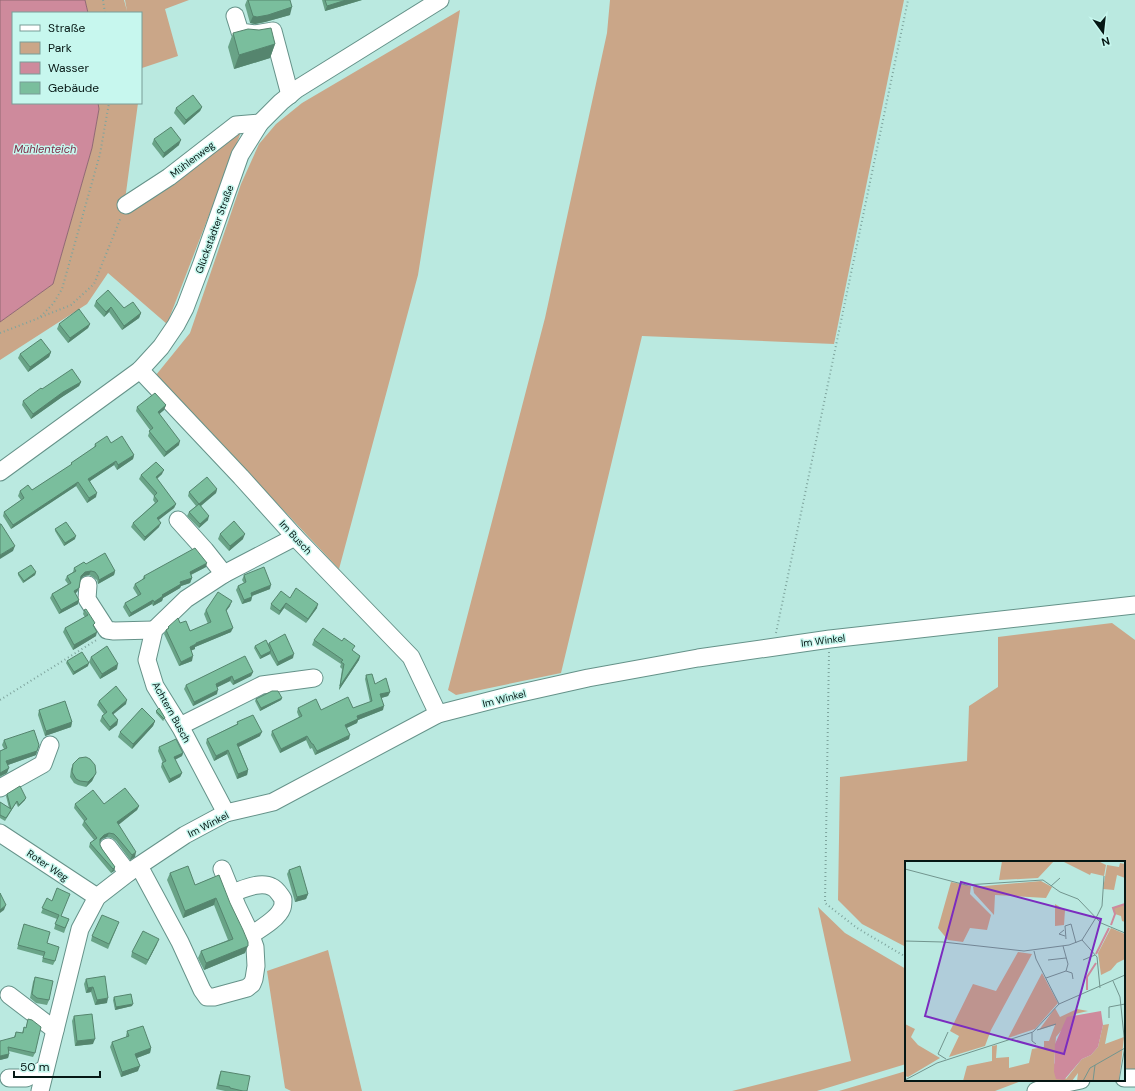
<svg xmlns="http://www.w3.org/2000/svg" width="1135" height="1091" viewBox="0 0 1135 1091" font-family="'DM Sans',sans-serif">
	<rect width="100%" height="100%" fill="#bae9e0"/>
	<!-- green -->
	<g fill="#caa688">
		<polygon points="85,0 124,0 127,11 125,0 189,0 165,9 178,56 142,68 141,78 141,13 88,13"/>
		<polygon points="610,0 904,0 834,344 642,336 561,673 456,695 448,690 545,318 607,33"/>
		<polygon points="460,10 418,275 339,569 156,375 190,333 241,184 259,144 276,124 302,103"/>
		<polygon points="98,103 138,103 125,200 243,127 167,324 108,273 87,304 0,360 0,322 53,284 92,148 99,109"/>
		<polygon points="1112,623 1135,640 1135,1073 1124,1073 1124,862 906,862 906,947 862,924 838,900 840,777 967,761 969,706 998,687 998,637"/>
		<polygon points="818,907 845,933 906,969 906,1064 817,1091 732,1091 851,1061"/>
		<polygon points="328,950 362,1091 291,1091 285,1088 267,971"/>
		<polygon points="906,1071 906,1080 1024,1080 995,1091 839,1091"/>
	</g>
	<!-- water -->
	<polygon fill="#ce8a9c" stroke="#926873" points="0,0 85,0 88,13 13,13 13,103 98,103 99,109 92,148 53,284 0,322"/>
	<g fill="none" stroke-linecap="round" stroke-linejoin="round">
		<defs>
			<g id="minor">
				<polyline points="235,16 240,32 255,34 273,31 290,95"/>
				<polyline points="126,205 169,177 236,125 260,123"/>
				<polyline points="140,370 241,477 295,537 411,657 438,714"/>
				<polyline points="0,472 140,370 161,347 176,325 185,308 202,263 240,155 260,123 281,102 297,89 440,0"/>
				<polyline points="178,520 205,550 224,574"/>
				<polyline points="88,585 87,599 107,630 114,631 154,630"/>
				<polyline points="180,726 262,685 314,678"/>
				<polyline points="0,788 43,764 50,745"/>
				<polyline points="226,813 181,728 155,686 147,660 154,630 186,599 224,574 295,537"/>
				<polyline points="0,833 97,897"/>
				<polyline points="108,847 128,873"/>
				<polyline points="139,866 180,942 202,990 207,997 214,997 247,988 252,984 254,979 256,966 255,947 250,933 237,906 222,869"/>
				<path d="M232,893C244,889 260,881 272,887C277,889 280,895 283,899C283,902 283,906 282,908C278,919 260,929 251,935"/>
				<polyline points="9,995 55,1030"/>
				<polyline points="9,1078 26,1078 45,1069"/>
				<polyline points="1124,1078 1135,1078"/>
				<polyline points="40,1091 80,929 97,897 128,873 185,835 226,813 273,802 438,714 512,695 588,678 698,658 830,639 1135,605"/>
				<polyline points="1036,1091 1047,1087 1081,1080"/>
			</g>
		</defs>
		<!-- minor casing -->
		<use href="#minor" stroke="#659289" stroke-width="19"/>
		<!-- path -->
		<g stroke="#7ea49d" stroke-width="2" stroke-dasharray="1 3" stroke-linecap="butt">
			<polyline points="103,0 105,13"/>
			<polyline points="41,317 71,305 94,284 121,217"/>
			<polyline points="0,333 39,318 53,304 62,289 100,154 109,103"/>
			<polyline points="776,633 908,0"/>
			<polyline points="829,652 825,903 857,928 906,957"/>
			<polyline points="0,700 98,639"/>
		</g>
		<!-- minor -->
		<use href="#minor" stroke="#fff" stroke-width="17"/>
	</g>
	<!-- wall -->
	<g fill="#69a387">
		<polygon points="247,0 290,0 290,15 265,22 255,24 250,23 245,5"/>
		<polygon points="322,0 362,0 325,11"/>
		<polygon points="233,33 275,44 270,58 234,69 228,47"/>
		<polygon points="202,107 200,111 184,125 174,113 176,108"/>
		<polygon points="154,139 179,145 163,158 152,144"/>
		<polygon points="96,301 124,308 141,313 139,318 122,330 109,312 104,317 94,306"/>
		<polygon points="59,324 90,324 88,328 68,343 57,329"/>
		<polygon points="51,352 49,357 28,372 18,358 20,354"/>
		<polygon points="81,382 79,386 62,397 31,419 22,405 23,401"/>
		<polygon points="166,405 164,410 159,414 179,445 164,457 148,436 150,430 136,411 137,407"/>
		<polygon points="111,443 134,455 133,459 117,470 114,465 90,481 96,497 87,503 76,486 11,529 3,516 4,512 21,500 18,496 20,491 32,490 71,465 71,463 94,448 95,444"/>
		<polygon points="162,474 157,479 176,504 174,508 158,520 159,527 144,541 131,527 133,523 155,503 153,500 154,496 139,479 141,475"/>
		<polygon points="217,489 216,493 201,506 208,520 199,528 187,516 189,512 196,506 188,496 189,492"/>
		<polygon points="55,529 75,539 64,546 55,531"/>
		<polygon points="220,534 243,539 229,551 218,539"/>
		<polygon points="86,564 115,571 114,575 98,584 97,580 93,577 89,575 84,576 80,579 79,588 77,592 75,593 78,604 59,614 50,598 52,594 68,584 65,580 67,576 73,572 74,568"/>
		<polygon points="206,567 191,575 192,578 190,583 181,586 180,588 163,598 162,601 153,606 152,604 129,617 123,607 125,603 138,596 133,588 135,584 142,580 144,576"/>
		<polygon points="36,572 35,575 23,583 18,575 18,573"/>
		<polygon points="244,575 270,589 252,596 251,601 242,604 236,590 238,586 244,583 242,580"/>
		<polygon points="290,598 317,608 306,623 284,608 279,615 270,609 271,604"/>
		<polygon points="230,606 226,611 231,632 195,647 195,649 191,650 192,661 179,666 164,634 166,630 168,629 168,627 180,623 190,631 208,624 204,614 206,610"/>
		<polygon points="84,610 94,626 96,636 73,650 63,632 65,628 85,617 83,614"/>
		<polygon points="314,640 353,651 360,656 359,660 339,690 342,669 340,667 341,664 312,645"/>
		<polygon points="269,643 293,658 277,666 270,654 260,659 254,648 255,646 268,644"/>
		<polygon points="91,657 117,669 100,679 89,662"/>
		<polygon points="67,661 88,666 73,675 66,663"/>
		<polygon points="253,672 251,676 233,685 230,681 217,687 217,694 193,706 184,689 186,685"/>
		<polygon points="366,675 375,684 390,692 388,696 381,698 383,710 358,720 357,723 347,728 349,739 315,755 312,748 310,749 306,740 280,753 271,735 272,731 299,717 297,712 298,708 321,710 353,708 370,702 365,679"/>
		<polygon points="282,698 281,700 260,711 255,701 256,699"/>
		<polygon points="99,701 126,704 113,714 118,720 117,725 109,731 100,721 102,716 104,714 97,705"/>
		<polygon points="159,708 164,720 163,721 156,713 156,711"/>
		<polygon points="39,710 72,722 71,727 45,736 38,715"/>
		<polygon points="155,721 153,726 132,749 118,737 120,732"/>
		<polygon points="237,722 260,736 239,747 248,770 247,775 237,779 227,754 214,761 206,743 207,739 237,724"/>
		<polygon points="4,740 39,745 36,755 8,765 7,773 0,777 0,751 4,749 2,745"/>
		<polygon points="159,747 183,753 182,756 175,760 182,773 180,777 169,783 161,767 162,763 163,763 158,751"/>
		<polygon points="73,764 96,773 92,781 86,787 78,785 74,783 70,777 71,769"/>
		<polygon points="7,794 25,800 18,807 16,803 5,821 0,818 0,802 9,808 6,796"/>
		<polygon points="75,804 139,806 137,810 118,824 135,857 130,860 116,841 112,838 107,837 102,839 100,841 100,845 102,849 115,867 114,871 111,873 89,847 90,843 94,840 82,825 84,821 74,808"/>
		<polygon points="289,870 308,894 306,899 295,902 287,874"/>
		<polygon points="170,873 195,885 219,875 245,953 204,970 198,958 201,951 228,940 214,905 183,918 167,880"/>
		<polygon points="47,898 61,916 69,919 64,933 54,929 57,919 41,913"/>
		<polygon points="24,924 47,943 55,961 53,965 42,962 43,956 17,949"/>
		<polygon points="117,927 108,949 91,941 92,936"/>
		<polygon points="157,944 146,965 131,957 132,952"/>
		<polygon points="35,977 49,1000 47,1005 36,1003 30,998 33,982"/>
		<polygon points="86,979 107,1003 95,1005 91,992 86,993 84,984"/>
		<polygon points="114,997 132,1006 115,1010 113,1000"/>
		<polygon points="74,1016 93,1044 75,1046 72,1021"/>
		<polygon points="28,1019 35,1053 33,1057 9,1051 9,1054 8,1058 0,1060 14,1037 16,1032 22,1033 24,1027 26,1028"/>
		<polygon points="127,1031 151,1048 150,1053 137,1058 138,1071 121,1077 110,1047 112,1042 126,1037 126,1036"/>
		<polygon points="221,1071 247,1091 225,1091 216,1089 219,1076"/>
	</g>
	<!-- shaded-wall -->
	<g fill="#55856e">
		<polygon points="346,0 362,0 325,11 327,6"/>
		<polygon points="292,7 290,15 265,22 255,24 250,23 253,16"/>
		<polygon points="275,44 270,58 234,69 239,55"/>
		<polygon points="202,107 200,111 184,125 186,120"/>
		<polygon points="181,140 179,145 163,158 164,153"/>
		<polygon points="111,307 109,312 104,317 106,312"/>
		<polygon points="141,313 139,318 122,330 124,326"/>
		<polygon points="90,324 88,328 68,343 70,338"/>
		<polygon points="51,352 49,357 28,372 30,367"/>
		<polygon points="81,382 79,386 62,397 31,419 33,414 63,392"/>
		<polygon points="166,405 164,410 156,417 158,412"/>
		<polygon points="180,441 179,445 164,457 166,452"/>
		<polygon points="134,455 133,459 117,470 118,465"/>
		<polygon points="116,461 114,465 87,483 88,479"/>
		<polygon points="164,470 162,474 154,481 156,477"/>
		<polygon points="78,482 76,486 11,529 13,525"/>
		<polygon points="217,489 216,493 198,508 199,504"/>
		<polygon points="97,493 96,497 87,503 89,498"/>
		<polygon points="176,504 174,508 155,523 157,518"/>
		<polygon points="209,516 208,520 199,528 200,524"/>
		<polygon points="161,523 159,527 144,541 145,537"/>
		<polygon points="245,534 243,539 229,551 230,546"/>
		<polygon points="76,536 75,539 64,546 65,543"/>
		<polygon points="15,546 13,551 0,559 0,555"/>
		<polygon points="207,563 206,567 188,576 190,572"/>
		<polygon points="91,571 89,575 84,576 80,580 81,576 85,572"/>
		<polygon points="115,571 114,575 98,584 99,580"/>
		<polygon points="36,572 35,575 23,583 24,581"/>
		<polygon points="192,578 190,583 181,586 180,588 163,598 162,601 153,606 154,602 162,595 180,582"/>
		<polygon points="271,585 270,589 249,597 251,593"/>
		<polygon points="79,588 77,592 73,595 74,591"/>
		<polygon points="252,597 251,601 242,604 244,600"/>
		<polygon points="79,600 78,604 59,614 61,610"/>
		<polygon points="153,600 152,604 129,617 131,613"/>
		<polygon points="232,601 230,606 224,614 226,610"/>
		<polygon points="286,603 284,608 279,615 280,611"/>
		<polygon points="318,604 317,608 306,623 308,619"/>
		<polygon points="233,628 231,632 195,647 195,649 188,652 190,647 196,643"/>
		<polygon points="97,632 96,636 73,650 74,645"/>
		<polygon points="271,651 270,654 260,659 261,656"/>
		<polygon points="294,654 293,658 277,666 278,662"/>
		<polygon points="193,656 192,661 179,666 181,662"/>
		<polygon points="360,656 359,660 339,690 340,686"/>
		<polygon points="89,663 88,666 73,675 74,672"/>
		<polygon points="118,664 117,669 100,679 102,674"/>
		<polygon points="253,672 251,676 233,685 234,681"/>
		<polygon points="232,676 230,681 214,689 216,684"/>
		<polygon points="218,690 217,694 193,706 194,702"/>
		<polygon points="390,692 388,696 378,699 380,694"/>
		<polygon points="282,698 281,700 260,711 261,708"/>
		<polygon points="127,700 126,704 110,717 112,713"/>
		<polygon points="384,706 383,710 358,720 357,723 344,729 345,725 357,716"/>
		<polygon points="118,720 117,725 109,731 110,727"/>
		<polygon points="155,721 153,726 132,749 133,744"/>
		<polygon points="72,722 71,727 45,736 46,731"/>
		<polygon points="262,732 260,736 236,748 237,744"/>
		<polygon points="350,735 349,739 315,755 317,751"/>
		<polygon points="307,736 306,740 280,753 281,749"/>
		<polygon points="228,750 227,754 214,761 216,756"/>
		<polygon points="37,751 36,755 5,766 6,761"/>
		<polygon points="183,753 182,756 172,761 174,757"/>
		<polygon points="9,768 7,773 0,776 0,773"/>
		<polygon points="248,770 247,775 237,779 238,774"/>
		<polygon points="96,773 92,781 86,787 88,782"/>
		<polygon points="182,773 180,777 169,783 170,779"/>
		<polygon points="26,798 25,800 18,807 19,805"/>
		<polygon points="139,806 137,810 116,827 117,822"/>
		<polygon points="109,833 107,837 102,839 99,843 100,839 104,835"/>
		<polygon points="136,852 135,857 130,860 132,855"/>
		<polygon points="115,867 114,871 111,873 113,869"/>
		<polygon points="308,894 306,899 295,902 297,897"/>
		<polygon points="216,898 214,905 183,918 185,911"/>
		<polygon points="6,905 4,910 0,913 0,910"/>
		<polygon points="159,939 157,944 146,965 148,960"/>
		<polygon points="248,946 245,953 204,970 206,963"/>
		<polygon points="93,987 91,992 86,993 88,988"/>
		<polygon points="108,998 107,1003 95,1005 97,1000"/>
		<polygon points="133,1004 132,1006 115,1010 116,1007"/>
		<polygon points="95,1039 93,1044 75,1046 77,1041"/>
		<polygon points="151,1048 150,1053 134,1059 135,1054"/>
		<polygon points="9,1054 8,1058 0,1060 0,1056"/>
		<polygon points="140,1066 138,1071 121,1077 122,1072"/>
	</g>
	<!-- building -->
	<g fill="#7abe9d" stroke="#55856e">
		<polygon points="248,0 290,0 292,7 268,15 257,17 253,16"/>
		<polygon points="325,0 346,0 327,6"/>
		<polygon points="271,28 275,44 239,55 233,33 248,29 259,30"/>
		<polygon points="193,95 202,107 186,120 176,108"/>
		<polygon points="171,127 181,140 164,153 154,139"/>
		<polygon points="108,290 124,308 133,302 141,313 124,326 111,307 106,312 96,301"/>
		<polygon points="79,309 90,324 70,338 59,324"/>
		<polygon points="41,339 51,352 30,367 20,354"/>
		<polygon points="72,369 81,382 63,392 33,414 23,401 41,388 42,389"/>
		<polygon points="155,393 166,405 158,412 180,441 166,452 149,431 153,428 137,407"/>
		<polygon points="107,436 111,443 122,436 134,455 118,465 116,461 88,479 97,493 89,498 78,482 13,525 4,512 24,498 20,491 28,485 32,490 72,464 71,463 96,446 95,444"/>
		<polygon points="156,462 164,470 156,477 176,504 157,518 161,523 145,537 133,523 158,501 154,496 157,493 141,475"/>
		<polygon points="207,477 217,489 199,504 209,516 200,524 189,512 199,504 189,492"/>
		<polygon points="234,521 245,534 230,546 220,534"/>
		<polygon points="66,522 76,536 65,543 55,529"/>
		<polygon points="0,524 1,524 15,546 0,555"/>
		<polygon points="195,548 207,563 190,572 192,578 180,582 181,584 162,595 163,596 154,602 153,600 131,613 125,603 141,594 135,584 145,578 144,576"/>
		<polygon points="105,553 115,571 99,580 98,576 95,572 91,571 85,572 81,576 79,588 74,591 79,600 61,610 52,594 71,583 67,576 76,571 74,568 84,562 86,564"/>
		<polygon points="31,565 36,572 24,581 18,573"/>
		<polygon points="264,567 271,585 251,593 252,597 244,600 238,586 246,582 244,575"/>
		<polygon points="296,588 318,604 308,619 286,603 280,611 271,604 281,591 290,598"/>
		<polygon points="218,592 232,601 226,610 233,628 196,643 196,644 190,647 193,656 181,662 166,630 169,628 168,627 178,618 180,623 186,621 190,631 211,622 206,610"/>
		<polygon points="86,609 95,623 93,625 97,632 74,645 65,628 88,615 84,610"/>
		<polygon points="323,628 342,641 344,638 355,646 352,650 360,656 340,686 344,664 341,662 343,660 314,640"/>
		<polygon points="285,634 294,654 278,662 269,643"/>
		<polygon points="266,640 271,651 261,656 255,646"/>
		<polygon points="107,646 118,664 102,674 91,657"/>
		<polygon points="82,652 89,663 74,672 67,661"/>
		<polygon points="245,656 253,672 234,681 232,676 216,684 218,690 194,702 186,685"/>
		<polygon points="372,674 375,684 386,678 390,692 380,694 384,706 357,716 358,719 345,725 350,735 317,751 313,744 312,744 307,736 281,749 272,731 302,716 298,708 316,699 321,710 348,697 353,708 372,701 366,675"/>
		<polygon points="116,686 127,700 112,713 118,720 110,727 102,716 107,712 99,701"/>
		<polygon points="272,691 278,691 282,698 261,708 256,699"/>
		<polygon points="65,701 72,722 46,731 39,710"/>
		<polygon points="142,708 155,721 133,744 120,732"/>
		<polygon points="159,708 165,718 164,719 156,711"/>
		<polygon points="253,715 262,732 237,744 248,770 238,774 228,750 216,756 207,739 238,724 237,722"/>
		<polygon points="34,730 39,745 37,751 6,761 9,768 0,773 0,751 7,748 4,740"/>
		<polygon points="176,739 183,753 174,757 182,773 170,779 162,763 166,761 159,747"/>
		<polygon points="86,757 90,759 95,765 96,773 94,776 88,782 80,781 76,779 72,772 73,764 79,758"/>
		<polygon points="20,786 26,798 19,805 17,801 6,818 0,815 0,802 11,809 7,794"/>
		<polygon points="125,788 139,806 117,822 136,852 132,855 117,837 114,834 109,833 104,835 100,839 100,845 102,849 115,867 113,869 90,843 97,838 84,821 87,819 75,804 93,790 104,804"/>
		<polygon points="188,866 195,885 219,875 230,903 243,930 248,942 248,946 206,963 201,951 233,939 216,898 185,911 170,873"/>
		<polygon points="300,866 308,894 297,897 289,870"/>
		<polygon points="57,888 70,894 61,916 69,919 65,928 55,924 59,915 42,908 47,898 52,901"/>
		<polygon points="0,893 6,905 0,910"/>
		<polygon points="102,915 119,922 109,944 92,936"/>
		<polygon points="24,924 50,932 47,943 59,947 55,961 43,958 45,952 18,945"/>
		<polygon points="143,931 159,939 148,960 132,952"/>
		<polygon points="105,976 108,998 97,1000 93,987 88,988 86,979"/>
		<polygon points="35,977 53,981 49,1000 37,998 32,994"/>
		<polygon points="131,994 133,1004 116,1007 114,997"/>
		<polygon points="92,1014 95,1039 77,1041 74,1016"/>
		<polygon points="28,1019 32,1020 41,1027 35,1053 8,1047 9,1054 0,1056 0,1041 15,1037 16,1032 23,1033 24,1027 26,1028"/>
		<polygon points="143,1026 151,1048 135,1054 140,1066 122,1072 112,1042 129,1036 127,1031"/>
		<polygon points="221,1071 250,1076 247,1091 243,1091 230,1088 230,1087 218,1085"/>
	</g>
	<g text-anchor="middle" stroke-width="3" stroke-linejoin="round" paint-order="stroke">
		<!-- street labels -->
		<g font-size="10" fill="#051714" stroke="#c7f7ee">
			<text transform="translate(192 159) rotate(-37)" y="4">Mühlenweg</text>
			<text transform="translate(214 229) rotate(-70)" y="4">Glückstädter Straße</text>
			<text transform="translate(296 537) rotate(47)" y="4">Im Busch</text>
			<text transform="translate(823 640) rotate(-7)" y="4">Im Winkel</text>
			<text transform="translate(504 698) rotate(-14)" y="4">Im Winkel</text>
			<text transform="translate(172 712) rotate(61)" y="4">Achtern Busch</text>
			<text transform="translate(208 824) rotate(-27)" y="4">Im Winkel</text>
			<text transform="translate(48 865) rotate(34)" y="4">Roter Weg</text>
		</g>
		<!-- water labels -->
		<g font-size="11" font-style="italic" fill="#7d2c48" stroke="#c7f7ee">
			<text x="45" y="153">Mühlenteich</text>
		</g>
	</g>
	<!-- overview -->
	<g transform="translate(905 861)">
		<rect width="220" height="220" fill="#bae9e0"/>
		<path d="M97,0H149L133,17L94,19ZM157,0H193L201,4L199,15L186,12L185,14ZM215,2L220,3V17L212,14L209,29L198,28L202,4L214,6ZM136,20L147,26L141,37L90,34L89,54L69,32L117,30L69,32L68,26ZM46,21L66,25L65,33L86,54L82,69L65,67L58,81L43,79L33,67ZM150,43L160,49L159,64L150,65ZM220,43V61L217,60L216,55L210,53L208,47ZM206,67L220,73V98L212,102L206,109L196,114L193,92ZM113,91L127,93L86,169L80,185L44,196L54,175L45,170L68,123L91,130ZM137,112L153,142L130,168L103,177ZM150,147L155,156L172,148L183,150L170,153L151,176L149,202L161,218L177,198L186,194L193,186L198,164L204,163L200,183L219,176L214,220H172L173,212L167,220H58L62,205L87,200V185L92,184L91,197L104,196V207L124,202L127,188L139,186V180H144L150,164L134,169ZM0,163L10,168L6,176L13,184L35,197L3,216L0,215Z" fill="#caa688"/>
		<path d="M196,150L198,164L193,186L186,194L177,198L159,219L151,218L149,211L150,183L162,156Z" fill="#ce8a9c"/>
		<path fill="none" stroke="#ce8a9c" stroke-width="2" d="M206,64L210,53L208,47L220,43M191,93L204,67M182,129V116L191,102"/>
		<path fill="none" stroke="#72958e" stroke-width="1" d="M0,8L61,24L138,19L155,31L173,38L196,62L220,72M146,25L155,17M159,69L154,73L160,75M161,78L160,65L166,63L171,82M177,79L192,96L195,127M0,80L38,81L119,90L164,84L177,79L192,55L197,45L199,15M129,90L131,98L154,143M143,99L161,97M178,99L190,94M161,110L167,112L168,118M141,117L161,110L163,103L158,85M208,120L215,136L220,185L214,220M204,157V146L220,143M132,169L151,163M127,172V180L131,183M41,198L33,193L43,171M0,219L32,202L128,171L154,143L220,114M178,220L185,207L220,187M188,220L190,204"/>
		<path fill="#7b2cbf" fill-opacity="0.15" stroke="#7b2cbf" stroke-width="2" d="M56,21L196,58L159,193L20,155Z"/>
		<rect width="220" height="220" fill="none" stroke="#051714" stroke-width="2"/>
	</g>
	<!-- legend -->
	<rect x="12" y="12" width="130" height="92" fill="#c7f7ee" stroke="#799d97"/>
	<rect x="20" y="25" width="20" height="6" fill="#ffffff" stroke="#799d97"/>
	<text x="48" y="32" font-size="12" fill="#051714">Straße</text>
	<rect x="20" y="42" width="20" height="12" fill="#caa688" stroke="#799d97"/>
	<text x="48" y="52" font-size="12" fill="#051714">Park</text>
	<rect x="20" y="62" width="20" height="12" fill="#ce8a9c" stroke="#799d97"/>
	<text x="48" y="72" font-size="12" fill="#051714">Wasser</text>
	<rect x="20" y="82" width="20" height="12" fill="#7abe9d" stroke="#799d97"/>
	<text x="48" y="92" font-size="12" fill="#051714">Gebäude</text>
	<!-- north arrow -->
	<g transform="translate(1103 32) rotate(165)" stroke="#c7f7ee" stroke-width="3" paint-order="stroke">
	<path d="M0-3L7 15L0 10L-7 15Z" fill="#051714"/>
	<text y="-6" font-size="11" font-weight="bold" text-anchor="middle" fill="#051714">N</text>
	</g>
	<!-- scale -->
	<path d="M14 1071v6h86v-6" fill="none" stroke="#051714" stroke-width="2"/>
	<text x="20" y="1071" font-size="12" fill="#051714" stroke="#c7f7ee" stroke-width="3" paint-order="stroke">50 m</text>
</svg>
